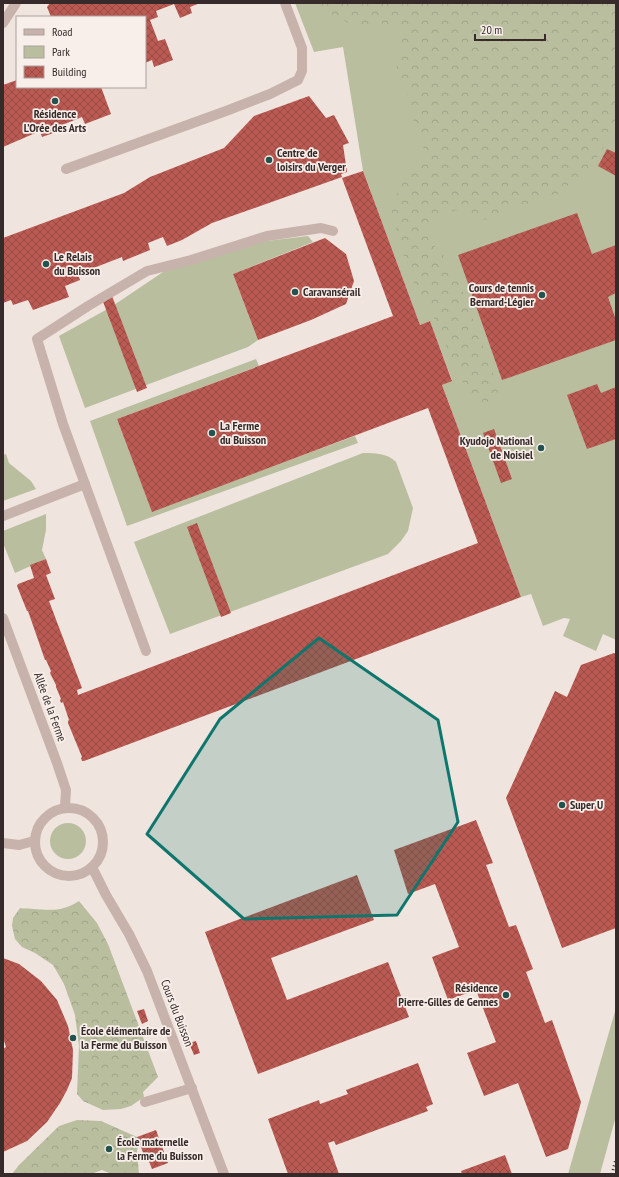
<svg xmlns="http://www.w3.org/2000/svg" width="619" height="1177" viewBox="0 0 619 1177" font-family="'PT Sans Narrow',sans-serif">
	<defs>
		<pattern id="forest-crowns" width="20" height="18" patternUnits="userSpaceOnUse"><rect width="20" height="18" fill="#b9be9f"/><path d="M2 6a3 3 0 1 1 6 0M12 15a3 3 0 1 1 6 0" fill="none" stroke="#a0a389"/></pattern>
		<pattern id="building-cross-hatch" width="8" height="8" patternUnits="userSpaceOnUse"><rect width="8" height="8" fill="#ba5a52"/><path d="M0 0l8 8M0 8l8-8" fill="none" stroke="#984b44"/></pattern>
	</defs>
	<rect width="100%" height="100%" fill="#f0e5de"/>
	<!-- green -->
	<g fill="#b9be9f">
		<polygon points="295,3 616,3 616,640 603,634 596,651 563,636 570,619 564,618 543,626 531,594 521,597 442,385 452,380 430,321 420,325 363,171 343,47 314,52"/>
		<polygon points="308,236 313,242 233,274 258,340 248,347 85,408 59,336 111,307 166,270 258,242"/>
		<polygon points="256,359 259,366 117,419 152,511 355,436 358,443 127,526 90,421"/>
		<path d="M363,453C375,453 387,453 396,462L413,508L408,531L401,541L388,554L170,634L134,542Z"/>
		<polygon points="6,454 9,463 31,481 36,489 3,501 3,455"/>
		<polygon points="46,514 46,530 42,550 46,559 15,573 3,543 3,531"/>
		<circle cx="68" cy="841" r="18"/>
		<polygon points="616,1008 616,1116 600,1174 568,1174"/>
	</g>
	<!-- forest -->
	<g fill="url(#forest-crowns)">
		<polygon points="315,3 614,3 616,6 616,127 593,164 553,198 518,206 496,220 478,219 456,210 437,218 427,235 436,248 448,260 465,297 499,390 494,401 478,403 465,387 452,361 438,324 418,295 401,248 392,212 402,177 421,165 424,149 414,123 410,98 394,72 402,55 401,29 377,22 362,29 340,19 317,6"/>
		<path d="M79,901L97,923L108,944L158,1077L143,1092L144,1097L131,1106L121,1109L103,1110L83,1101L77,1094L79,1046L75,1015L64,984L53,965L35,953L22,947L15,939L12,926L13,918L20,908C25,909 28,908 33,909C52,910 61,912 79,901Z"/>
		<polygon points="77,1120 101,1121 137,1137 139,1140 137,1151 139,1174 111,1174 102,1170 91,1174 12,1174 19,1165 59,1126"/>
	</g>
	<!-- building -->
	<g fill="url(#building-cross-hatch)">
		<polygon points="50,3 200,3 190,7 192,13 180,18 174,4 156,11 158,17 150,20 158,41 165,39 173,60 154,67 152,60 145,63 145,17 51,17 47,7"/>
		<polygon points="17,80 17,87 101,87 111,114 85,124 82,117 57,127 59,131 42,137 40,131 3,147 3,85"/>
		<polygon points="309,96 326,118 334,115 349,143 343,145 347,172 341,174 342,177 212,223 182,240 167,246 163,237 148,243 150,250 123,261 122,257 78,274 80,280 65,286 69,297 33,310 28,300 13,305 11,300 3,303 3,238 124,193 150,177 224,148 254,116"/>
		<polygon points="607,149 616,153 616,176 598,166"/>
		<polygon points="363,171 420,325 430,321 452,381 442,385 521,597 84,761 82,761 81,758 82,757 68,723 68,721 69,720 63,702 61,703 60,700 61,699 56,687 56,685 50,673 51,671 46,660 45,660 28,611 27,611 17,586 18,584 34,578 30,565 46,559 51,573 46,575 55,599 49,601 82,688 77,690 78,695 478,543 428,408 152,512 117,419 393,316 342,178"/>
		<polygon points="577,213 592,254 616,245 616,293 608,297 616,320 616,340 502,380 458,255"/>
		<polygon points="325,238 346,254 354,281 346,304 311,320 258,340 233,274"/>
		<polygon points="112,296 147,388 137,392 102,299"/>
		<polygon points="597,384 601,393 616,387 616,439 587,449 567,395"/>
		<polygon points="494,429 512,479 501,483 483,433"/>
		<polygon points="197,523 231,613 221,617 187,527"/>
		<polygon points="614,653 616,654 616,928 562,948 506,798 555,691 567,697 581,665"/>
		<polygon points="476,820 493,863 486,865 509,927 516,925 533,969 526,972 545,1023 552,1020 581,1102 568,1149 546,1157 518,1083 484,1096 467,1053 496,1042 476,990 448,1000 432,957 459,947 435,884 408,894 394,850"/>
		<polygon points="357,875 374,920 271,958 287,1000 388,962 409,1017 258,1074 205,932"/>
		<polygon points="3,958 19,964 41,981 57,1000 68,1026 73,1050 72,1078 67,1090 60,1103 47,1122 27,1141 3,1152 3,1049 6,1047 3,1038"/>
		<polygon points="144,1009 148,1021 142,1024 137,1011"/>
		<polygon points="196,1041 200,1053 194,1055 189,1043"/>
		<polygon points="418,1063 433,1104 426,1107 428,1111 336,1145 334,1141 328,1143 339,1174 288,1174 268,1119 319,1100 320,1104 348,1094 346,1090"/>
		<polygon points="156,1130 168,1163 152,1169 146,1154 144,1155 137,1137"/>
		<polygon points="505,1155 512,1174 462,1174 461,1171"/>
	</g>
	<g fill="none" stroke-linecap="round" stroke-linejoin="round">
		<!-- lane -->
		<g stroke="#c7b3ab" stroke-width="10">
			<polyline points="66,169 226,111 270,94 298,80 302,71 302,48 285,3"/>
			<polyline points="3,516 85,484"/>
			<polyline points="146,651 63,424 37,339 88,306 147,271 191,260 267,236 321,228 333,231"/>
			<polyline points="145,1102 192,1088"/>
		</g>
		<!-- street -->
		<g stroke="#c7b3ab" stroke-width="10">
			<polyline points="3,23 16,3"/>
			<polyline points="3,618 57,763 66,790 65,807"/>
			<circle cx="69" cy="842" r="34"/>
			<polyline points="3,843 19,845 34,841"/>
			<polyline points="92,867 106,895 129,934 147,971 224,1174"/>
		</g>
		<!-- rail -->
		<polyline stroke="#362b2a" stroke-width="3" stroke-dasharray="1 3" stroke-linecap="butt" points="612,1174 616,1159"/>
	</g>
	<!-- marked area -->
	<path fill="#0f766e" fill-opacity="0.2" stroke="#0f766e" stroke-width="3" stroke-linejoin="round" d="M319,638L438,720L458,822L397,915L244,919L147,834L220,719Z"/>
	<!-- markers -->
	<g fill="#23534e" stroke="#f8efea" stroke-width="1.5">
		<circle cx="55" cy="101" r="4"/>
		<circle cx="269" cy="160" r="4"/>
		<circle cx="46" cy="264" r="4"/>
		<circle cx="295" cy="292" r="4"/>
		<circle cx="542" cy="295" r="4"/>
		<circle cx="212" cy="433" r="4"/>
		<circle cx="541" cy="448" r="4"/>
		<circle cx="562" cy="805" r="4"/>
		<circle cx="506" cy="995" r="4"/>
		<circle cx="73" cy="1038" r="4"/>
		<circle cx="109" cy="1149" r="4"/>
	</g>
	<g text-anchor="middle" stroke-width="3.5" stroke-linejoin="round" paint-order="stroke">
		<!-- poi labels -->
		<g font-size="12" font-weight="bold" fill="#362b2a" stroke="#f8efea" text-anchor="start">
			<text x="55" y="118" text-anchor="middle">Résidence<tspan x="55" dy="14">L’Orée des Arts</tspan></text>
			<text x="277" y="157">Centre de<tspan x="277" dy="14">loisirs du Verger</tspan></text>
			<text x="54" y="261">Le Relais<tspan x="54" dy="14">du Buisson</tspan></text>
			<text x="534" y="292" text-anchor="end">Cours de tennis<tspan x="534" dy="14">Bernard-Légier</tspan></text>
			<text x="303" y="296">Caravansérail</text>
			<text x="220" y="430">La Ferme<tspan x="220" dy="14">du Buisson</tspan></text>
			<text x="533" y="445" text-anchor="end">Kyudojo National<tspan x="533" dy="14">de Noisiel</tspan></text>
			<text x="570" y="809">Super U</text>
			<text x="498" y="992" text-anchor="end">Résidence<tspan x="498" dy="14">Pierre-Gilles de Gennes</tspan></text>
			<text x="81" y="1035">École élémentaire de<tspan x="81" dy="14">la Ferme du Buisson</tspan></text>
			<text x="117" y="1146">École maternelle<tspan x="117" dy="14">la Ferme du Buisson</tspan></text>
		</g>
		<!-- street labels -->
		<g font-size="12" fill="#362b2a" stroke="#f8efea">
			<text transform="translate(50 707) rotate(70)" y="4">Allée de la Ferme</text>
			<text transform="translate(177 1013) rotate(69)" y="4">Cours du Buisson</text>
		</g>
	</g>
	<!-- border -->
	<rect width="619" height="1177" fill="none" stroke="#362b2a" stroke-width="8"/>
	<!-- legend -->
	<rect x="16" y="16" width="130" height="72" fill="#f8efea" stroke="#aaa19d"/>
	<rect x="24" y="29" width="20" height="6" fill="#c7b3ab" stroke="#aaa19d"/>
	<text x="52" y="36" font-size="12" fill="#362b2a">Road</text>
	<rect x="24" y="46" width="20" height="12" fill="#b9be9f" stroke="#aaa19d"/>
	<text x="52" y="56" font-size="12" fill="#362b2a">Park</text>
	<rect x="24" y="66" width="20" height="12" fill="url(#building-cross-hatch)" stroke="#aaa19d"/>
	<text x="52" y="76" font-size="12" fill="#362b2a">Building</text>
	<!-- scale -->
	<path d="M475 34v6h70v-6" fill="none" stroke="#362b2a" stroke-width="2"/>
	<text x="481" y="34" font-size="12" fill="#362b2a" stroke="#f8efea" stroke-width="3" paint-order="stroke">20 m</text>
</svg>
